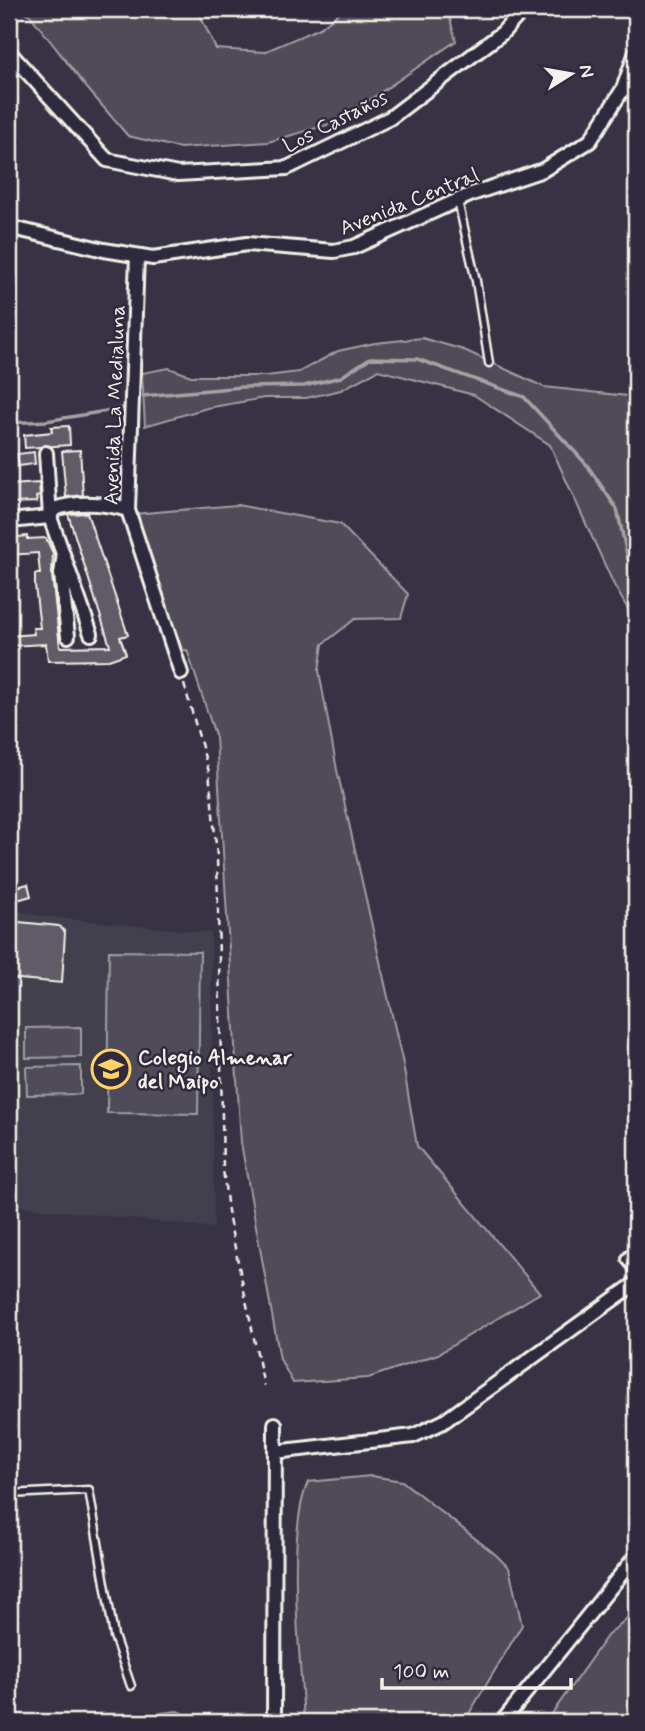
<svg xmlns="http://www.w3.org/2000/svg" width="645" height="1731" viewBox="0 0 645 1731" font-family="Mynerve,sans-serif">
	<rect width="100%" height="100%" fill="#373244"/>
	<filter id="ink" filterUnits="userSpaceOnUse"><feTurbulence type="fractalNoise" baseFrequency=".0143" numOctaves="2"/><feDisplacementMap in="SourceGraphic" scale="14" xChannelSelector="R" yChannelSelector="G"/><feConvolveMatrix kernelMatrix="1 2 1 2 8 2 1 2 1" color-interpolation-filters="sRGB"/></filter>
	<g filter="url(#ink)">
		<!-- built -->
		<polygon fill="#433f4e" points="9,908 40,916 211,933 214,1228 9,1205"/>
		<!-- green -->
		<g fill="#504b59" stroke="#a29ea0" stroke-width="2">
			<polygon points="19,9 197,9 216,49 264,52 320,28 344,9 442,9 450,19 456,41 337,122 268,142 180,148 128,136 87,88 30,15"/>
			<polygon points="422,338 464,350 544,387 636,397 636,486 630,499 636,520 636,623 614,585 550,445 474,395 378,370 341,390 306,398 264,398 207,408 145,426 142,373 169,368 191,376 266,376 299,372 338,351 375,343"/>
			<polygon points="237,505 340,524 408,594 401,618 355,619 323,644 319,671 337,770 403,1064 417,1146 540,1293 438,1354 368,1378 293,1383 280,1359 241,1143 216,738 187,650 178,651 134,514"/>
			<polygon points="109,951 200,952 198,1114 107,1113"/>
			<polygon points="81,1027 81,1057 26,1058 26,1028"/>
			<polygon points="81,1066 81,1094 27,1095 26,1067"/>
			<path d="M371,1476L402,1481L495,1554L509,1568L522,1625L464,1722H304C301,1662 285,1535 308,1482Z"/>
			<polygon points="636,1610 636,1722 546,1722 607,1636"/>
			<polygon points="177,1711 202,1722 147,1722 162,1713"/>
		</g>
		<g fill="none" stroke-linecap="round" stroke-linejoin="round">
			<!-- stream -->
			<g stroke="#a6a2a4" stroke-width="3.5">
				<polyline points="143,396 242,387 304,386 341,377 370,358 417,359 524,397 587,465 617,509 628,559 636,573"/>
				<polyline points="9,423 46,421 124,408"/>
			</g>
		</g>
		<!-- building -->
		<g fill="#5f5c67" stroke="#f4f1e8" stroke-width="2">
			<polygon points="69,426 70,445 25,448 24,435 52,432 51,427"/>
			<polygon points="80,450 83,495 66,497 62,451"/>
			<polygon points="34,452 35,464 19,466 17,454"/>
			<polygon points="39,483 40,496 36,497 37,502 12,503 11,485"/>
			<polygon points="87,513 128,635 120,637 126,654 109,660 48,661 46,644 9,646 9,636 34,634 33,628 40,628 35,586 35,574 40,574 38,553 9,555 9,538 27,536 27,539 46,538 53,553 52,575 60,647 110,646 68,514"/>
			<polygon points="28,884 31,896 17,900 13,888"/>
			<polygon points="9,921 59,926 65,932 62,983 9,978"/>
		</g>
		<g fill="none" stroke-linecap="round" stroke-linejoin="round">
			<defs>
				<g id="service">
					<polyline points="623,89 636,96"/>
					<polyline points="458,201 476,281 489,363"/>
					<polyline points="9,1494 89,1490 114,1636 131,1686"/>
				</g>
				<g id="minor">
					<polyline points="9,52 107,160 178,174 287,168 390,118 502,33 524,9"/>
					<polyline points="9,227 104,250 153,258 247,244 334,251 354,247 472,194 543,170 590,141 623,89 636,52"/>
					<polyline points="137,256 128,510 181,673"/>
					<polyline points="46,453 50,517 91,634"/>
					<path d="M9,521L50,517L54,509C79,501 104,503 128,510"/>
					<polyline points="63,560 61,574 68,636"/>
					<polyline points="636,1251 629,1259 636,1267"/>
					<polyline points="275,1452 413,1436 443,1422 636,1283"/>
					<polyline points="274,1722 275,1424"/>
					<polyline points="502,1722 636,1556"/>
				</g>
			</defs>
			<!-- service casing -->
			<use href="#service" stroke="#f4f1e8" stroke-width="11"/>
			<!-- minor casing -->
			<use href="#minor" stroke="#f4f1e8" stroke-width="18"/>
			<!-- path -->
			<polyline stroke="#f4f1e8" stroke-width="2.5" stroke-dasharray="7 5" stroke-linecap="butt" points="184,684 209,772 217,856 223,1169 229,1219 264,1386"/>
			<!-- service -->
			<use href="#service" stroke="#2f2a3d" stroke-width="6"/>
			<!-- minor -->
			<use href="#minor" stroke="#2f2a3d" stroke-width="12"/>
		</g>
	</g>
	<!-- icons -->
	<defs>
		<symbol id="school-ring" viewBox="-11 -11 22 22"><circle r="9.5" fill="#2f2a3d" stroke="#ffd166" stroke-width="1.5"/><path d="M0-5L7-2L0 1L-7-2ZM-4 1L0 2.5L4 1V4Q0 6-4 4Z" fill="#ffd166"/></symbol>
	</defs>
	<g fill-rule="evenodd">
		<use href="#school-ring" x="89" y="1047" width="44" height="44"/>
	</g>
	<g text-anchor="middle" stroke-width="5" stroke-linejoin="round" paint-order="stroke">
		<!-- street labels -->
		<g font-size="21" fill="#f4f1e8" stroke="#2f2a3d">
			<text transform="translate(335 121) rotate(-27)" y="7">Los Castaños</text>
			<text transform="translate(409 201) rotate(-22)" y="7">Avenida Central</text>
			<text transform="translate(114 405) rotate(-88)" y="7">Avenida La Medialuna</text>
		</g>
		<!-- poi labels -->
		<g font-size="21" font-weight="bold" fill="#f4f1e8" stroke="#2f2a3d" text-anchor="start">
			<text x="138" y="1064">Colegio Almenar<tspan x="138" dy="24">del Maipo</tspan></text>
		</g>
	</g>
	<!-- margin -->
	<rect width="645" height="1731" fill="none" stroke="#2f2a3d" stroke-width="35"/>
	<rect x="18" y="18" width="610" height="1696" fill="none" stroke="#f4f1e8" stroke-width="2.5" filter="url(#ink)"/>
	<!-- north arrow -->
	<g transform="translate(571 74) rotate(79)" stroke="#2f2a3d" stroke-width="5" paint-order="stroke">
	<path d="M0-5L12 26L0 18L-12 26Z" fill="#f4f1e8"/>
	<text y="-10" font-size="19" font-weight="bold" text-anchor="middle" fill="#f4f1e8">N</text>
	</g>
	<!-- scale -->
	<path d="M382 1678v10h189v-10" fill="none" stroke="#f4f1e8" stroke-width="3.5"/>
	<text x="393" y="1678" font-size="21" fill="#f4f1e8" stroke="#2f2a3d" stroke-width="5" paint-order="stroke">100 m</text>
</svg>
